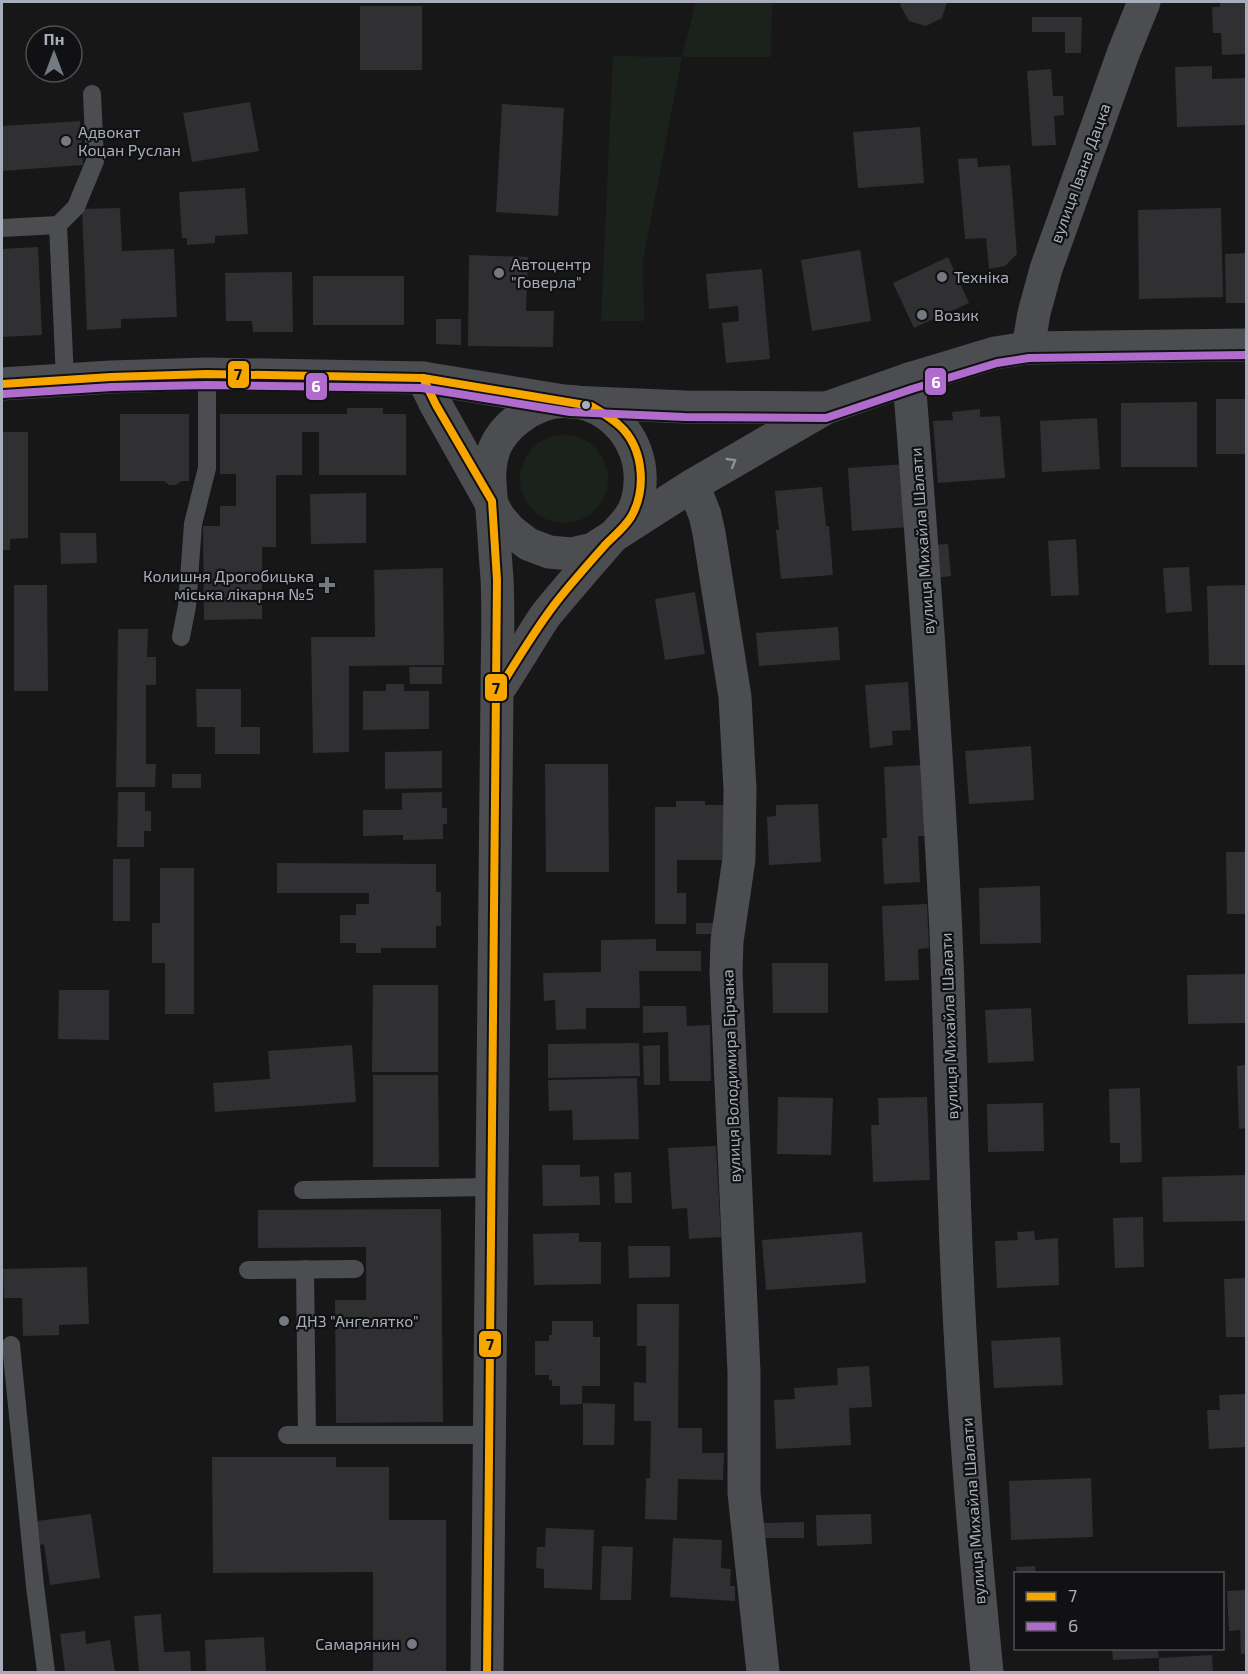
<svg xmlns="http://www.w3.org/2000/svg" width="1248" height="1674" viewBox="0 0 1248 1674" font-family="'Exo 2',sans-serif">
	<rect width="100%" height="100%" fill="#171718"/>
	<!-- green -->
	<g fill="#1b221c">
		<polygon points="696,2 772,2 771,57 682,57 643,260 644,321 601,321 613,56 682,57"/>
		<circle cx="564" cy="479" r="44"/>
	</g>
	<!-- building -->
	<g fill="#303032">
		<polygon points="902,2 947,2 942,18 926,26 909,21 900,5"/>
		<polygon points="1220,2 1246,2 1246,54 1222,55 1221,33 1213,33 1212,7 1220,7"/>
		<rect x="360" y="6" width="62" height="64"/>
		<polygon points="1032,17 1082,17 1081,53 1065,53 1065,32 1032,32"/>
		<polygon points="1212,66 1212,79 1246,78 1246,125 1177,127 1175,67"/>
		<polygon points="1051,69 1053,96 1063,96 1064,115 1054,116 1056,145 1032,146 1027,71"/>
		<polygon points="250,102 259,151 192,162 183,113"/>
		<polygon points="502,104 564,108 558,216 496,212"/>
		<polygon points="80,121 83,165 2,171 2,126"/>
		<polygon points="920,127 924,183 858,188 853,132"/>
		<polygon points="977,158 978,167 1010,165 1017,254 1005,266 989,269 986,238 965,239 958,159"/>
		<polygon points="245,188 248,234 215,236 215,243 187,245 187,238 182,238 179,192"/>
		<polygon points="120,208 122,251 174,249 177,317 121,319 121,328 87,330 82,209"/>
		<polygon points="1221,208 1223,297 1139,299 1138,210"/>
		<polygon points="38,247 42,335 2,337 2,249"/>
		<polygon points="860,250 871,321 812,331 801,260"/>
		<polygon points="1246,253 1246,303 1226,303 1225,254"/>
		<polygon points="469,255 528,257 526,311 554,311 553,347 468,346"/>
		<polygon points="948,257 969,303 914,328 893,283"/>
		<polygon points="762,269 770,359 726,363 722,323 739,321 738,306 709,309 706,274"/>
		<polygon points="292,272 293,332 253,332 252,321 226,321 225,273"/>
		<rect x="313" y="276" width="91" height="49"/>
		<polygon points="436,319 461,319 461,345 436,344"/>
		<rect x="1216" y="399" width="30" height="55"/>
		<polygon points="1197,402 1197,467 1121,467 1121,403"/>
		<polygon points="347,408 383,408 383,414 406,414 406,475 319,475 319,432 302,432 302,475 276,475 276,547 262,547 262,619 204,620 203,526 220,526 220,506 236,506 236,474 220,474 220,414 347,414"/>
		<polygon points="980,409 980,417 1000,416 1005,478 938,483 933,421 953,420 952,412"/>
		<polygon points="120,414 189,414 189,481 181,481 176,485 169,485 164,481 120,481"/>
		<polygon points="1097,418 1100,469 1042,472 1040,421"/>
		<polygon points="2,432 28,432 28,538 10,539 10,550 2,550"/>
		<polygon points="905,464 910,527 852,531 848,468"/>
		<polygon points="822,487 826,526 829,526 833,575 781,579 776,530 779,530 775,491"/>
		<polygon points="366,493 366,543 311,544 310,494"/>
		<polygon points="60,533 96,533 97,563 61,564"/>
		<polygon points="1076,539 1079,595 1051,596 1048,541"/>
		<polygon points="948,544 951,576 936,578 933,545"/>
		<polygon points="1189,567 1192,611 1166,613 1163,568"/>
		<polygon points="443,568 444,665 349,666 349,752 313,753 311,637 375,637 374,570"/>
		<polygon points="14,585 47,585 48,691 14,691"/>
		<polygon points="1246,585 1246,665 1209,665 1207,586"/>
		<polygon points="695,592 705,654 665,660 655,599"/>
		<polygon points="838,627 840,660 759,666 756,633"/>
		<polygon points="118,629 148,629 147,657 156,657 156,685 146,685 146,764 156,764 155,787 116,787"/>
		<polygon points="409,667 442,667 442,684 410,684"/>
		<polygon points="908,682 911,730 892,731 893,745 870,748 865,685"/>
		<polygon points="386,684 404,684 404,691 429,691 429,729 363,730 363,691 386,691"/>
		<polygon points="196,689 241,689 241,727 260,727 260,754 215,754 215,727 197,727"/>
		<polygon points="1031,746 1034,800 969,804 965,751"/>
		<polygon points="442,751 442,788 385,789 385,752"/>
		<polygon points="545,764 608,764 609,872 546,872"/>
		<polygon points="922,765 925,836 918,836 920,882 884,884 882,838 887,838 884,767"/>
		<rect x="172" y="774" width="29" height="14"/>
		<polygon points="118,792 145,792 145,811 151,811 151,831 144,831 144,847 117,847"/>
		<polygon points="442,792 442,808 447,808 447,824 443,824 443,839 403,840 403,835 363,836 363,810 402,810 402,793"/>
		<polygon points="676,801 705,801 705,805 728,805 728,860 677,860 677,893 686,893 686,924 655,924 655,807 676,807"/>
		<polygon points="818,804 821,862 769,865 767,817 776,816 776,805"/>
		<polygon points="1226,852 1246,852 1246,914 1227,914"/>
		<rect x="113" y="859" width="17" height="62"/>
		<polygon points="277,863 436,864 436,892 441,892 441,926 436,926 436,948 381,948 381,953 356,953 356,943 340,943 340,915 356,915 356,904 369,904 369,893 277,893"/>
		<polygon points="160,868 194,868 194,1014 165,1014 165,963 152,963 152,923 160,923"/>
		<polygon points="1040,886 1041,943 980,944 979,888"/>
		<polygon points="927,904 929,948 918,949 919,980 885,981 882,906"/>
		<rect x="696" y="923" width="21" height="11"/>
		<polygon points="656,939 656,951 701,951 701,971 639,971 640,1008 586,1008 586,1029 556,1030 555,1000 544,1001 543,973 601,972 601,940"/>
		<polygon points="772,963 828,963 828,1013 773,1013"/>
		<polygon points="1246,974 1246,1023 1188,1024 1187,975"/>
		<polygon points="373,985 438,985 438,1072 372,1072"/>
		<polygon points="59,990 109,990 109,1040 58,1039"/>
		<polygon points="643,1006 686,1006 687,1026 710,1025 711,1081 669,1081 668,1032 643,1033"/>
		<polygon points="1031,1008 1034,1061 988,1063 985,1010"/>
		<polygon points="639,1043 640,1076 548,1078 548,1044"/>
		<polygon points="352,1045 356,1102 215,1112 213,1083 270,1079 268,1051"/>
		<polygon points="660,1045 660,1085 644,1085 643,1046"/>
		<polygon points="1246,1065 1246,1128 1239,1129 1237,1066"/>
		<polygon points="373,1075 438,1075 439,1167 373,1167"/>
		<polygon points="637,1078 639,1139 573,1140 572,1110 549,1111 548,1080"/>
		<polygon points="1140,1088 1142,1162 1120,1163 1120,1143 1110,1143 1109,1089"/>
		<polygon points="778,1097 833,1098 831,1155 777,1154"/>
		<polygon points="927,1097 930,1180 873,1182 871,1125 879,1125 878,1098"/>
		<polygon points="1043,1103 1044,1151 988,1152 987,1104"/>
		<polygon points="716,1146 721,1237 689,1239 687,1208 672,1209 668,1148"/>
		<polygon points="542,1165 580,1165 580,1177 599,1176 600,1205 543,1206"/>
		<polygon points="631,1172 632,1203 615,1203 614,1173"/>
		<polygon points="1246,1175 1246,1221 1163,1222 1162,1177"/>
		<polygon points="441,1209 443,1422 336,1423 335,1300 366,1300 366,1247 258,1248 258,1210"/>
		<polygon points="1143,1217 1144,1267 1115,1268 1113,1218"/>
		<polygon points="1034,1231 1035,1240 1058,1238 1059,1285 997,1288 995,1241 1018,1240 1017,1232"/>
		<polygon points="862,1232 866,1283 766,1290 762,1240"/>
		<polygon points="579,1233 579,1242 601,1242 601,1284 534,1285 533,1234"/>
		<polygon points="628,1246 670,1246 670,1277 629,1278"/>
		<polygon points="87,1267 89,1324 59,1325 59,1335 23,1336 22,1298 4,1298 3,1269"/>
		<polygon points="1246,1278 1246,1337 1226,1337 1224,1279"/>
		<polygon points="637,1304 679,1304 678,1428 702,1428 702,1453 724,1453 723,1480 678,1479 677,1520 645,1519 646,1478 650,1478 651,1421 634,1421 634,1382 646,1383 646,1346 637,1346"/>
		<polygon points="552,1321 593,1321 593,1337 600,1337 600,1386 582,1386 582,1404 560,1405 560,1386 552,1386 552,1380 549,1380 549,1375 535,1375 535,1341 549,1341 549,1335 552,1335"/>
		<polygon points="1060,1337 1063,1385 994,1388 991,1341"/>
		<polygon points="869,1366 872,1407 849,1408 851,1445 776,1449 774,1400 795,1399 794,1388 838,1385 837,1368"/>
		<polygon points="1246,1394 1246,1447 1209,1449 1207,1410 1220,1410 1219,1395"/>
		<polygon points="583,1403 615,1404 614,1445 583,1445"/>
		<polygon points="212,1457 336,1457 336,1467 389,1467 389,1520 446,1520 446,1672 373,1672 373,1572 213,1573"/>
		<polygon points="1091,1478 1093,1537 1011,1540 1009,1481"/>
		<polygon points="91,1514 100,1578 50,1585 44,1544 40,1545 37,1521"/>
		<polygon points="871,1514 872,1544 817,1546 816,1515"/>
		<polygon points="804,1522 804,1538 764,1538 764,1523"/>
		<polygon points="546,1528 594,1530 592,1590 544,1588 544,1569 536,1568 537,1547 545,1547"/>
		<polygon points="673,1538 722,1540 721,1568 731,1569 730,1586 735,1586 735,1601 670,1597"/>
		<polygon points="602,1546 633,1547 631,1600 600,1600"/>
		<polygon points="1035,1566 1036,1574 1017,1574 1016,1567"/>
		<polygon points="1246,1590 1246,1654 1241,1654 1240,1630 1229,1631 1227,1591"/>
		<polygon points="161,1614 164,1652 190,1651 191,1672 139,1672 134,1616"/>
		<polygon points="85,1631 86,1644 110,1640 115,1672 65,1672 60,1634"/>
		<polygon points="264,1637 266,1672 206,1672 205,1640"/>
		<polygon points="1112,1648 1158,1648 1159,1658 1113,1660"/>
		<polygon points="1212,1655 1213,1672 1159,1672 1159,1658"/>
	</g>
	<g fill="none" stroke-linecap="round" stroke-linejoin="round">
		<!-- service -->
		<g stroke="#4b4d51" stroke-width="18">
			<polyline points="2,228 58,225"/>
			<polyline points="65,379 58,225 76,207 95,161 92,94"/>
			<polyline points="181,637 187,606 193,524 207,468 207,374"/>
			<polyline points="303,1190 492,1187"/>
			<polyline points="305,1269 307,1435"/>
			<polyline points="248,1270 355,1269"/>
			<polyline points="11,1345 35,1586 46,1672"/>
			<polyline points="287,1435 489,1435"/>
		</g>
		<!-- minor -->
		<g stroke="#4b4d51" stroke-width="33">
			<path d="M909,379C923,556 936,734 945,912C950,1014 951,1116 955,1218C960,1370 972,1521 987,1672"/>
			<polyline points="693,485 705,515 709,533 735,697 740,789 739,859 727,941 726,972 744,1372 744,1493 763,1672"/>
		</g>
		<!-- tertiary -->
		<g stroke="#4b4d51" stroke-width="33">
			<polyline points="1028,348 1034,313 1046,269 1123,54 1144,2"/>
			<polyline points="423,378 436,405 499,517 510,530 528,544 549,552 571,554 593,549 693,485 826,408 909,379 995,353 1028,348 1246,345"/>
			<polyline points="2,384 111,377 207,374 423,378 570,402 685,407 824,408"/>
			<path d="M487,1672L497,692C497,654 499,616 497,578C495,555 494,533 492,510C491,486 486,471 495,447C500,436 509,426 518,419C578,371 657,428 637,502C632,519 619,529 608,542C588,565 568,588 549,611C542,619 537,629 531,638C520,656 509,674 497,692"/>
		</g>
		<defs>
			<g id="bus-1">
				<polyline points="423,378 436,405 492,501 497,580 487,1672"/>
				<path d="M2,384L111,377L207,374L423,378L591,406C603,413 615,420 624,430C644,453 646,491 631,517C624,528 615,535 606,544C590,562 573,581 558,600C535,629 517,661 497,692"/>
			</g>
			<polyline id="bus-2" points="3,394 112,387 207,385 422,388 570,412 685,417 826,418 912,389 997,363 1029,358 1246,355"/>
		</defs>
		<!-- bus-1 casing -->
		<use href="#bus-1" stroke="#111114" stroke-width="12"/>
		<!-- bus-2 casing -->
		<use href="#bus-2" stroke="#111114" stroke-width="12"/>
		<!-- bus-1 -->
		<use href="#bus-1" stroke="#f7a600" stroke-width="8"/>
		<!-- bus-2 -->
		<use href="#bus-2" stroke="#b06ccc" stroke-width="8"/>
	</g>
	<!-- one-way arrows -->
	<defs><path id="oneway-chevron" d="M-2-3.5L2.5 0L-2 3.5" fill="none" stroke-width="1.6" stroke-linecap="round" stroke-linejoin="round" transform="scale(1.5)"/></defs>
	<use stroke="#8c919a" href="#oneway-chevron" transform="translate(732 462) rotate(-30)"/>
	<!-- markers -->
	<g fill="#757981" stroke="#111114" stroke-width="2">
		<circle cx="66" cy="141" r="6"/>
		<circle cx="499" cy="273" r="6"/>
		<circle cx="942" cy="277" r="6"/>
		<circle cx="922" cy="315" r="6"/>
		<path d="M324 576h6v6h6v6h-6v6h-6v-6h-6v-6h6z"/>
		<circle cx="284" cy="1321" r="6"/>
		<circle cx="412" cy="1644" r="6"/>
	</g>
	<circle fill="#a8aeb9" stroke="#111114" stroke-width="2" cx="586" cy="405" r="5"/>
	<g text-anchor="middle" stroke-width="4.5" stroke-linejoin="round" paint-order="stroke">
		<!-- poi labels -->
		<g font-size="16" fill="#a8aeb9" stroke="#111114" text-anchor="start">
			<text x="78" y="138">Адвокат<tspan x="78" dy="18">Коцан Руслан</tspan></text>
			<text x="511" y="270">Автоцентр<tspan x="511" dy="18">"Говерла"</tspan></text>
			<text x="954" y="283">Техніка</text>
			<text x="934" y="321">Возик</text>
			<text x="314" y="582" text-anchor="end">Колишня Дрогобицька<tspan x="314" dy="18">міська лікарня №5</tspan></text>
			<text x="296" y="1327">ДНЗ "Ангелятко"</text>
			<text x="400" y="1650" text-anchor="end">Самарянин</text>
		</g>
		<!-- street labels -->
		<g font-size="16" fill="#a8aeb9" stroke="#111114">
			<text transform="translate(1080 173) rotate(-70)" y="6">вулиця Івана Дацка</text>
			<text transform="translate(922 541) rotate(-94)" y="6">вулиця Михайла Шалати</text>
			<text transform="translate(949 1026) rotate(-92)" y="6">вулиця Михайла Шалати</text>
			<text transform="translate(731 1076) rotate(-92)" y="6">вулиця Володимира Бірчака</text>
			<text transform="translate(973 1511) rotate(-94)" y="6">вулиця Михайла Шалати</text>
		</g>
	</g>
	<g stroke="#111114" stroke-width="2">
		<rect x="227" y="360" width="23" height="29" rx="6" fill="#f7a600"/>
		<rect x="924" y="367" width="23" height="29" rx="6" fill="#b06ccc"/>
		<rect x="305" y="372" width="23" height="29" rx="6" fill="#b06ccc"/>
		<rect x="484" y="673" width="24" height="29" rx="6" fill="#f7a600"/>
		<rect x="478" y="1330" width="24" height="28" rx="6" fill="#f7a600"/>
	</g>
	<g font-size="16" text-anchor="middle" font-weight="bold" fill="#fff">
		<text x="936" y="388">6</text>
		<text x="316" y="392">6</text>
	</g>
	<g font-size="16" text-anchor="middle" font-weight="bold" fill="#111">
		<text x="238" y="380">7</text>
		<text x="496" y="694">7</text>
		<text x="490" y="1350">7</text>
	</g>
	<!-- border -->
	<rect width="1248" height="1674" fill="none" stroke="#a8aeb9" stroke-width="6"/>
	<!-- legend -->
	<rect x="1014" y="1572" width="210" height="78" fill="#111114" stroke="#4d5056" stroke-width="1.5"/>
	<rect x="1026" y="1592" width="30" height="9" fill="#f7a600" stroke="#4d5056" stroke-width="1.5"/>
	<text x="1068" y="1602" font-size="18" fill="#a8aeb9">7</text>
	<rect x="1026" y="1622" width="30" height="9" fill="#b06ccc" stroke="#4d5056" stroke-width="1.5"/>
	<text x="1068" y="1632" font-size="18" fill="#a8aeb9">6</text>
	<!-- north arrow -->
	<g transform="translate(54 54)"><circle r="28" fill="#111114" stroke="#4d5056" stroke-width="1.5"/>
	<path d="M0-4.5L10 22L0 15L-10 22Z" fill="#757981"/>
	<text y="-9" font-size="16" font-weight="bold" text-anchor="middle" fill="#a8aeb9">Пн</text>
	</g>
</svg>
